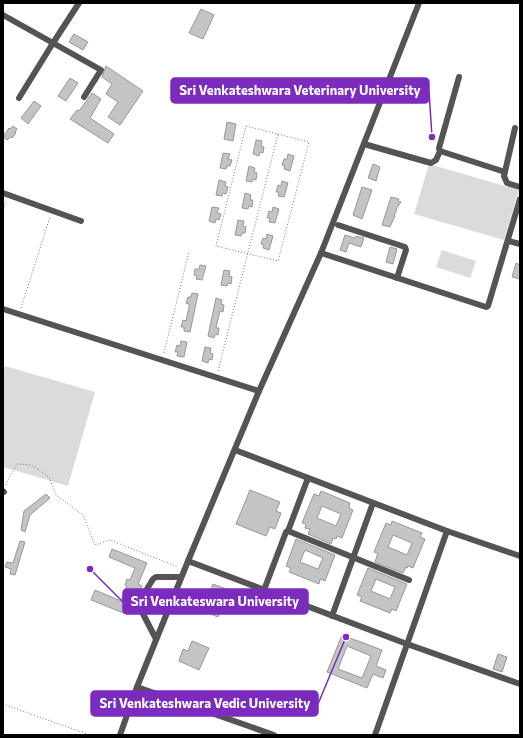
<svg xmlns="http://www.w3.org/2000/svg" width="523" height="738" viewBox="0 0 523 738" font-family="Commissioner,sans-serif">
	<rect width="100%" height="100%" fill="#fff"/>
	<!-- green -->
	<g fill="#dbdbdb">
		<polygon points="429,164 519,190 504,240 414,214"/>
		<polygon points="442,250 476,261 470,278 436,267"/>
		<polygon points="5,366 95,392 68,486 3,467 3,373"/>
	</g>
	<!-- building -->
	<g fill="#c4c4c4" stroke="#989898" fill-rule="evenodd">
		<polygon points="201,9 214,15 203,39 189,33"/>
		<polygon points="74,34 88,42 83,50 69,42"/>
		<polygon points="106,66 143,91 120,125 108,117 118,102 106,94 112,84 102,77"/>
		<polygon points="70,78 78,83 66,101 58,96"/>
		<polygon points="92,93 101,99 90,118 114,134 108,143 70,119 77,110 79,111"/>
		<polygon points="34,101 41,106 28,124 21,118"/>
		<polygon points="227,122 236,124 233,141 224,139"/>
		<polygon points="13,126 17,129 15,132 16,133 12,138 11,137 7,140 3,137 9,128 10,129"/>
		<polygon points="256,140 262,141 261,146 264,147 263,153 260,152 259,156 253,154"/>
		<polygon points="223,153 230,154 228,159 232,160 230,166 227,166 226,169 220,168"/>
		<polygon points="288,154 294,156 290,171 284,169 285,166 282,165 284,159 287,159"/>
		<polygon points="373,164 380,167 376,181 368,178"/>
		<polygon points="249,166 255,168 254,172 257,173 256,180 253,179 252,182 246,181"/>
		<polygon points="219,180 226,182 225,186 228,187 226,194 223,193 222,196 216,195"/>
		<polygon points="282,181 288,183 284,197 278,196 279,192 276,192 278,185 281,186"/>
		<polygon points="362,187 372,190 362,219 353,215"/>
		<polygon points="245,193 251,195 250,200 253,200 252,207 249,206 248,209 242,208"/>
		<polygon points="391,197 399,199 398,201 401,202 396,209 397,210 394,215 395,216 390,227 382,225"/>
		<polygon points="212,207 219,208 217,213 221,214 219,220 216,219 215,223 209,221"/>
		<polygon points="273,207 279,209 275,223 269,222 270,218 267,218 269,211 272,212"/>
		<polygon points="238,220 244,221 243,226 246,227 245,233 242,233 241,236 235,235"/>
		<polygon points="267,234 273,236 269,250 263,248 264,245 261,244 263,238 266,239"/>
		<polygon points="345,235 355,238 356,236 364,238 361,247 349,243 346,252 340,250"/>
		<polygon points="390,247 397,249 393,264 386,262"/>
		<polygon points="516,263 520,265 520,279 512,277"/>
		<polygon points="200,265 206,266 202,280 196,279 197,276 194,275 195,269 199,269"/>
		<polygon points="224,270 230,271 229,276 232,277 231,284 228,283 227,286 221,285"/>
		<polygon points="192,293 198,294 190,332 184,331 184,327 181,327 183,320 186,321 189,307 189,304 186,303 188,297 191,297"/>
		<polygon points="216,298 222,300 221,304 224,305 223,312 220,311 217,323 216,328 219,328 218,335 215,334 214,338 208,336"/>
		<polygon points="181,341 187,342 184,357 177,356 178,352 175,352 177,345 180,346"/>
		<polygon points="205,347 211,348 210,353 213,354 212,360 209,359 208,363 202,361"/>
		<polygon points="250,490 280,502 276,511 281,513 275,529 270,527 266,536 236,524"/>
		<path d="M321,491L350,503L349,508L353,510L342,538L337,536L336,539L333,538L331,544L308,534L310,529L305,528L306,524L302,523L314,494L319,496ZM322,506L341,514L336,526L317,518Z"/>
		<polygon points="46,494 50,498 30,515 25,532 21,530 24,511"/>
		<path d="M392,521L422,533L420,537L425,539L413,568L408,566L407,568L406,567L403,573L375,562L378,553L374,552L386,523L391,525ZM393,535L412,543L407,555L388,547Z"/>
		<path d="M296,539L335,555L325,581L320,579L319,584L289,572L291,568L286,566ZM305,550L323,558L318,569L300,562Z"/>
		<polygon points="20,541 25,542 15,575 10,574 11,569 5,567 7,562 13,563"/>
		<polygon points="112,549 147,563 138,584 142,586 138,594 135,592 126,614 91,600 95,590 121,601 127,586 125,585 127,579 130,580 135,568 109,557"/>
		<path d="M368,568L407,584L396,611L392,609L390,613L360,601L362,597L357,595ZM376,579L395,587L390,599L371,591Z"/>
		<polygon points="213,584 229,590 218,617 203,611"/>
		<path d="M342,635L382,650L376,666L386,670L383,678L373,674L367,688L327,672ZM347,646L371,656L362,678L338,669Z"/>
		<polygon points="192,641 209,648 199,670 179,661 183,649 188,651"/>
		<polygon points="498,654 507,657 502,672 493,669"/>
	</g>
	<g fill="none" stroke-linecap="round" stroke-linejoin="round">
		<!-- path -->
		<g stroke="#767676" stroke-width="1" stroke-dasharray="1 2" stroke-linecap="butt">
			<polygon points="246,126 309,142 278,261 216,246"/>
			<polyline points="3,210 6,201"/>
			<polyline points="21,308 50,217"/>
			<polyline points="164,353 189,252"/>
			<polyline points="218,371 278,134"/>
			<polyline points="6,485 9,478 17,464 31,465 49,477 56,495 83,515 95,545 110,540 178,567"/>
			<polyline points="3,704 90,735"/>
		</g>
		<!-- minor -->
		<g stroke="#545454" stroke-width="6">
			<polyline points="3,15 53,43 79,3"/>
			<polyline points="459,77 439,148 440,151 505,172"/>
			<polyline points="19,98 53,43 101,70 84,97"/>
			<polyline points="515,128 504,176 507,183 520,187"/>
			<polyline points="364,144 431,163 436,160 440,151"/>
			<polyline points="3,193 81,221"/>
			<polyline points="338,225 405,247 406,250 397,278"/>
			<polyline points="508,241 520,244"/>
			<polyline points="321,253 486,307 488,306 520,199"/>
			<polyline points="3,309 259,391"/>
			<polyline points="235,450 447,531 520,556"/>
			<polyline points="3,491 4,492"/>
			<polyline points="288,531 308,478"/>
			<polyline points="188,561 407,644 520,684"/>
			<polyline points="264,590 286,532 288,531 409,580"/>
			<polyline points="332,616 373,503"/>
			<polyline points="156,639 141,610 140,604 141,599 153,579 156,577 181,577"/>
			<polyline points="137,687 274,735"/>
			<polyline points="120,735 137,687 188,561 259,391 321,253 419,3"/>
			<polyline points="375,735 447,531"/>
		</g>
	</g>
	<!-- callouts -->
	<path fill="none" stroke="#7b2cbf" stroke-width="1.5" d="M432 137L429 91M90 569L123 602M346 637L318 704"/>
	<g fill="#7b2cbf" stroke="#fff" stroke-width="1.5">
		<circle cx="432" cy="137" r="4"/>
		<circle cx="90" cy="569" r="4"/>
		<circle cx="346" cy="637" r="4"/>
	</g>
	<g fill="#7b2cbf" stroke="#7b2cbf" stroke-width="1.5">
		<rect x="171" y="78" width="258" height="25" rx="4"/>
		<rect x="123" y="589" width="185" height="25" rx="4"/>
		<rect x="91" y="691" width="227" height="25" rx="4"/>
	</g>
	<g font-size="13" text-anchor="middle" font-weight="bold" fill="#fff">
		<text x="300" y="95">Sri Venkateshwara Veterinary University</text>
		<text x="215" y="606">Sri Venkateswara University</text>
		<text x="205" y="708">Sri Venkateshwara Vedic University</text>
	</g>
	<!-- border -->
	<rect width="523" height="738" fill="none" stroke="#000000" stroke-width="8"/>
</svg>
